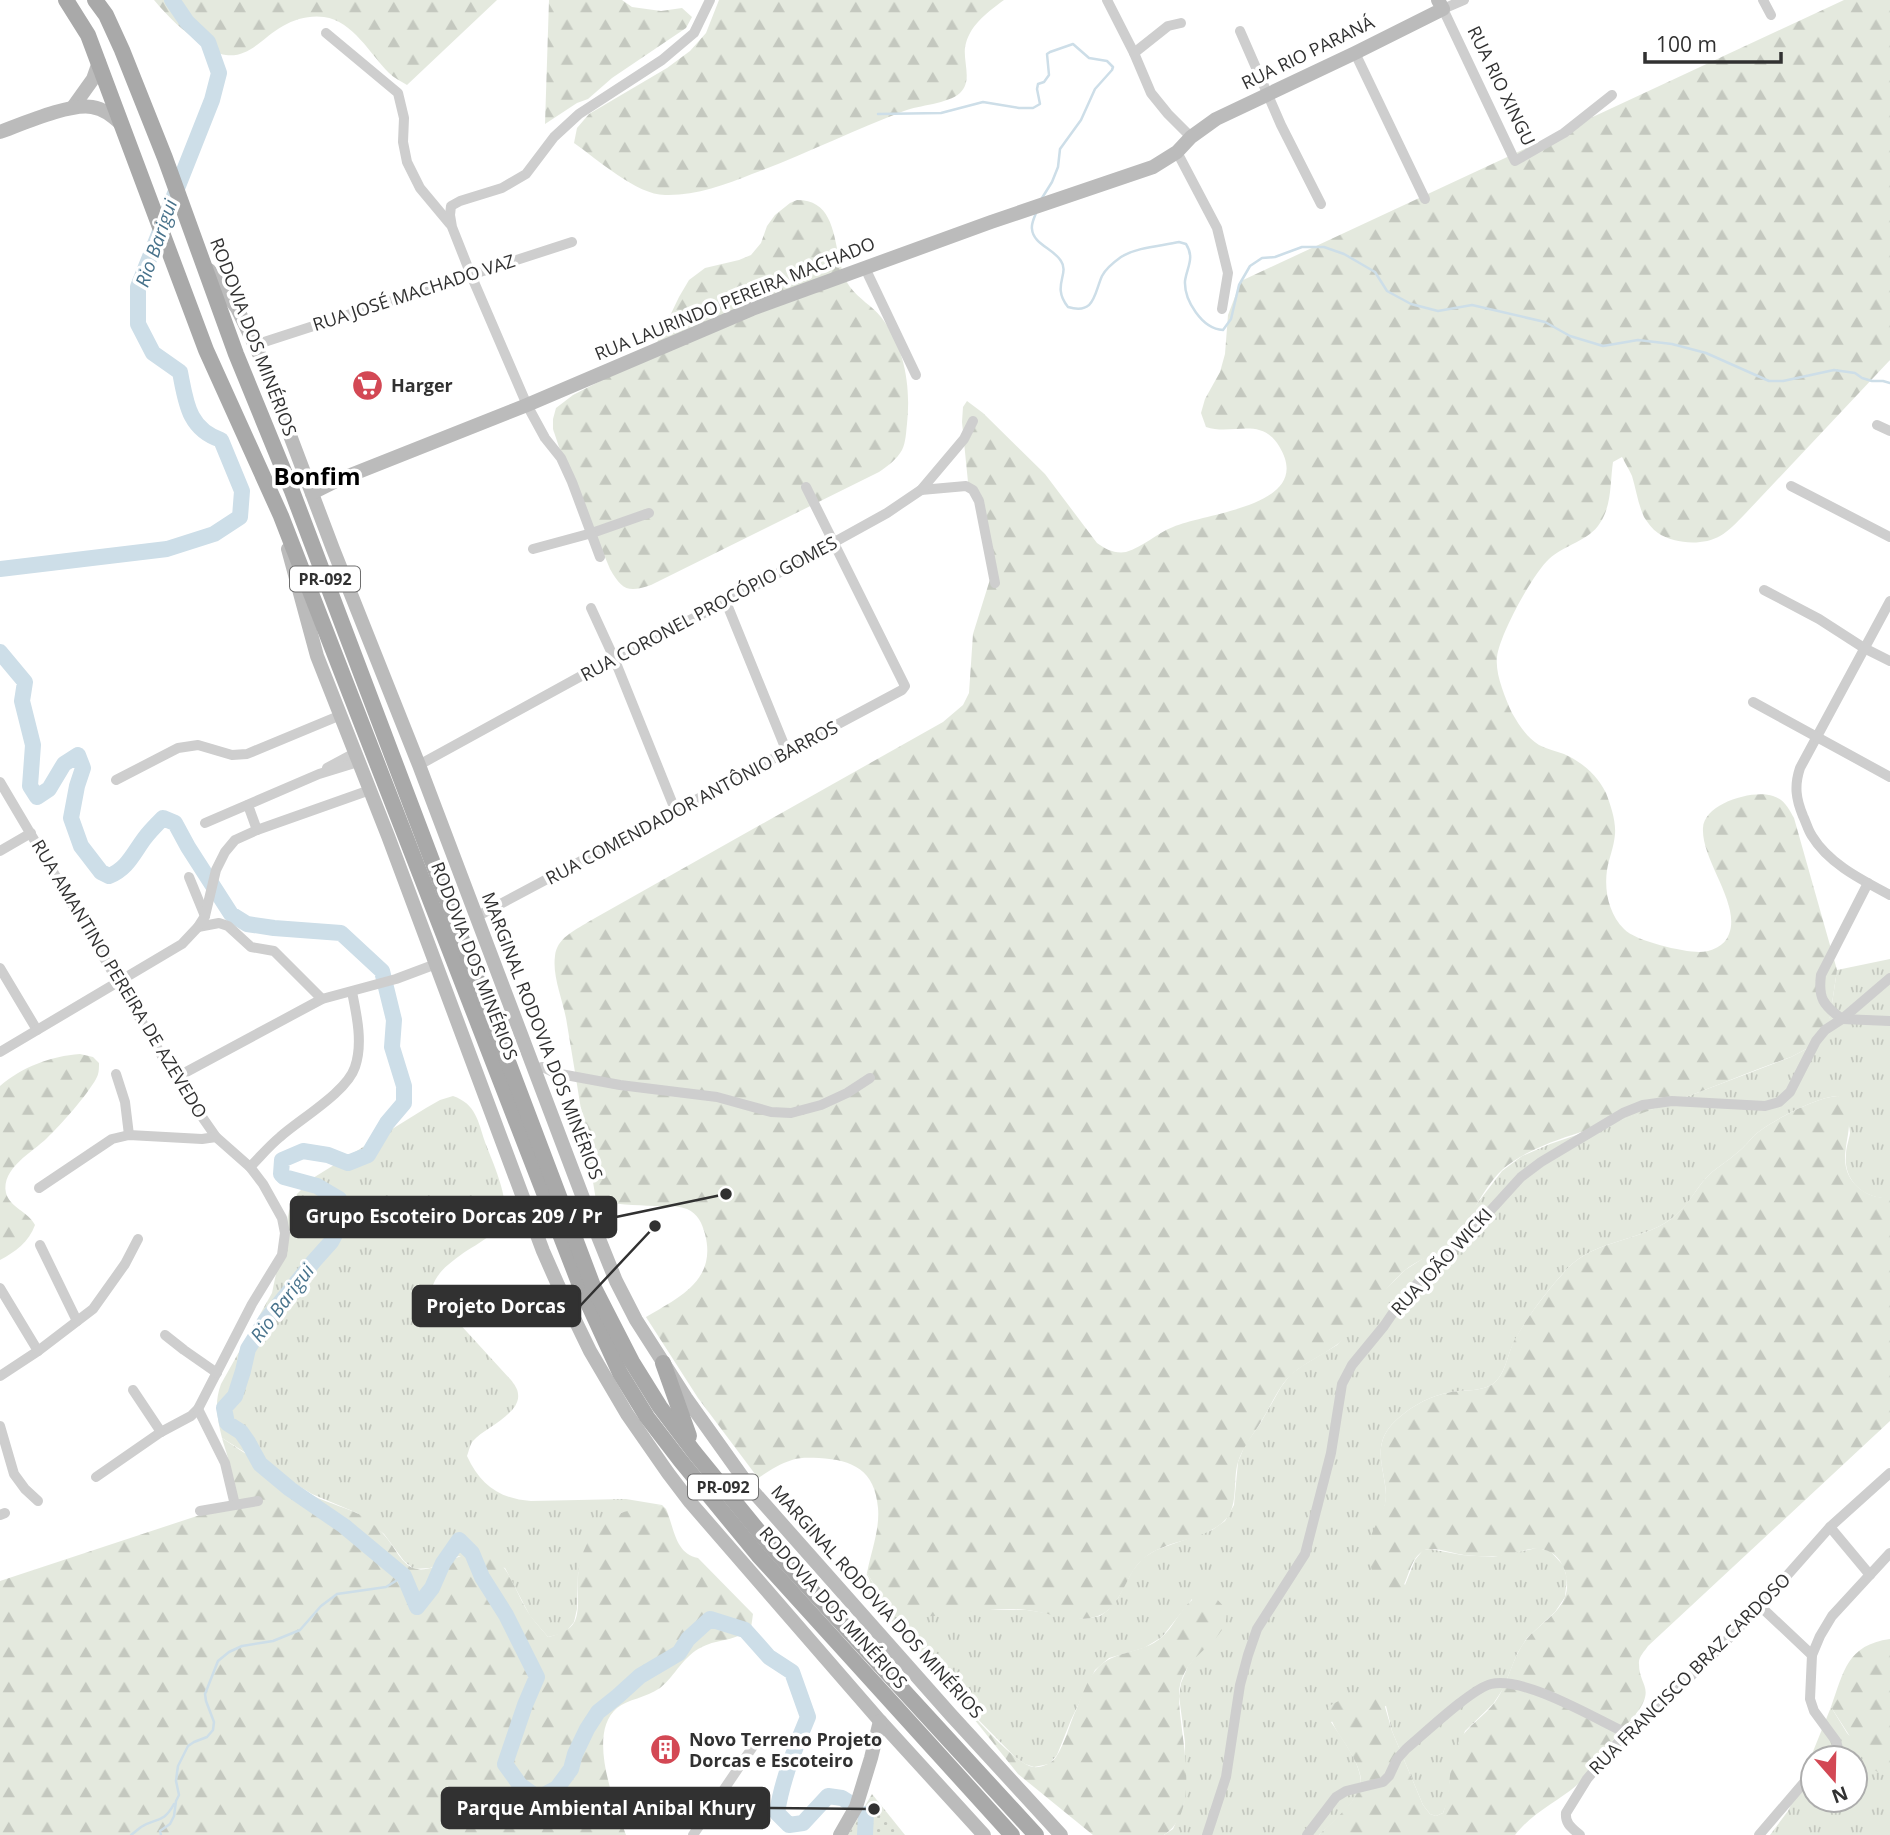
<svg xmlns="http://www.w3.org/2000/svg" width="1890" height="1835" viewBox="0 0 1890 1835" font-family="'Open Sans',sans-serif">
	<defs>
		<pattern id="grass-tufts" width="24" height="20" patternUnits="userSpaceOnUse" patternTransform="scale(1.75)"><rect width="24" height="20" fill="#e4e9de"/><path d="M3 7l-1-3M5 7V3M7 7l1-3M15 17l-1-3M17 17v-4M19 17l1-3" fill="none" stroke="#c4c8bf"/></pattern>
		<pattern id="forest-firs" width="22" height="20" patternUnits="userSpaceOnUse" patternTransform="scale(1.75)"><rect width="22" height="20" fill="#e4e9de"/><path d="M5 1l3.5 6h-7zM16 11l3.5 6h-7z" fill="#c4c8bf"/></pattern>
		<pattern id="park-dots" width="8" height="8" patternUnits="userSpaceOnUse" patternTransform="scale(1.75)"><rect width="8" height="8" fill="#e4e9de"/><path d="M2 2h.1M6 6h.1" fill="none" stroke="#c4c8bf" stroke-width="1.8" stroke-linecap="round"/></pattern>
	</defs>
	<rect width="100%" height="100%" fill="#fff"/>
	<!-- grass -->
	<g fill="url(#grass-tufts)" fill-rule="evenodd">
		<path d="M1890,959V1198C1865,1200 1843,1181 1846,1155C1846,1147 1849,1140 1850,1133C1850,1122 1841,1107 1838,1096C1816,1097 1774,1120 1757,1133C1750,1139 1745,1147 1738,1152C1727,1162 1715,1168 1705,1179C1694,1192 1686,1209 1671,1219C1640,1242 1595,1239 1567,1269C1547,1291 1528,1315 1514,1342C1508,1353 1506,1370 1497,1380C1486,1393 1463,1389 1447,1393C1426,1397 1403,1411 1389,1428C1373,1449 1385,1471 1386,1495C1386,1511 1377,1525 1370,1539L1405,1585L1415,1560L1423,1550L1430,1549L1462,1555L1493,1557L1537,1548L1550,1551L1563,1565L1567,1578L1565,1597L1555,1612L1527,1638L1517,1654L1503,1689L1493,1704L1465,1731L1451,1769L1448,1800L1443,1813L1436,1816L1430,1814L1423,1805L1392,1731L1386,1706L1331,1722C1341,1737 1368,1772 1359,1790C1351,1808 1333,1822 1319,1835H1164L1173,1829L1184,1804L1185,1742L1179,1696L1181,1683L1188,1666L1198,1654L1192,1599L1162,1637L1144,1648L1109,1658L1095,1670L1071,1720L1057,1755L1049,1764L1034,1767L1025,1764L1014,1756L958,1699L863,1588L867,1573L876,1588L984,1610H1027L1085,1619L1100,1616L1108,1610L1118,1598L1133,1570L1143,1558L1156,1550L1212,1530L1225,1521L1234,1505L1238,1462L1245,1445L1260,1424L1281,1387L1290,1375L1302,1366L1337,1345L1385,1290L1405,1270L1447,1243L1502,1171L1522,1156L1550,1144L1665,1105L1791,1057L1812,1046L1830,1017L1837,970Z"/>
		<path d="M453,1096C476,1104 478,1121 485,1142C492,1161 511,1201 503,1220C496,1235 475,1245 462,1254C449,1264 439,1270 433,1285L438,1297L446,1309L511,1380C514,1384 518,1389 518,1394C521,1414 484,1428 473,1441C470,1444 469,1451 467,1456C480,1485 500,1499 531,1501L626,1499L662,1505L621,1513L578,1573L577,1609L574,1622L565,1633L548,1637L530,1616L505,1568L459,1556L430,1568L414,1569L404,1561L384,1534L357,1513L312,1494L222,1438C217,1418 214,1403 221,1384L272,1293L289,1211L297,1194L313,1178L426,1108L440,1100Z"/>
		<path d="M1831,1707L1847,1733L1858,1745L1890,1772V1835H1770L1788,1811L1795,1796ZM1813,1758H1855V1800H1813Z"/>
	</g>
	<!-- forest -->
	<g fill="url(#forest-firs)">
		<path d="M154,0H497L407,85C401,81 394,78 389,73C370,54 353,21 324,17C310,15 295,19 283,26C264,36 250,58 226,55C217,54 210,48 202,44C184,32 168,17 154,0Z"/>
		<polygon points="549,0 622,0 632,7 661,11 682,8 692,17 686,28 612,78 588,99 577,103 545,124"/>
		<path d="M719,0H1004C989,11 971,24 966,43C961,59 974,80 960,93C948,104 919,105 904,111C853,130 804,155 752,174C725,185 694,196 665,195C637,195 597,159 574,143L577,128L589,114L667,68L690,51L706,33Z"/>
		<path d="M1844,0H1890V360L1744,515C1737,522 1729,531 1720,536C1703,546 1674,544 1658,533C1652,529 1648,523 1644,517C1638,504 1636,489 1632,476C1629,469 1625,463 1622,457L1613,462C1610,482 1612,505 1600,523C1589,541 1564,545 1549,559C1532,575 1500,634 1497,657C1495,674 1505,697 1512,713C1519,725 1527,738 1539,745C1547,749 1556,751 1564,754C1582,762 1597,775 1606,793C1611,806 1616,821 1615,834C1614,847 1609,858 1607,870C1604,891 1609,914 1624,929C1635,941 1683,952 1699,952C1711,952 1725,946 1729,934C1741,904 1701,860 1703,828C1704,803 1754,789 1773,796C1784,799 1789,809 1794,818L1837,970L1830,1017L1822,1037L1812,1046L1791,1057C1738,1076 1687,1098 1634,1116C1595,1129 1533,1142 1502,1170C1480,1191 1471,1222 1449,1242C1436,1254 1417,1260 1404,1271C1380,1292 1364,1322 1340,1342C1321,1358 1298,1364 1283,1384C1275,1395 1269,1409 1262,1420C1254,1434 1243,1446 1238,1462C1232,1482 1240,1508 1222,1523C1198,1543 1163,1539 1141,1561C1125,1576 1121,1608 1098,1616C1077,1624 1049,1613 1027,1610C1006,1608 984,1610 962,1613C945,1615 925,1619 909,1613C888,1607 878,1591 867,1573C871,1552 880,1529 878,1508C875,1470 853,1460 819,1458C810,1458 801,1457 792,1460C779,1464 769,1471 758,1478L698,1398L646,1317C680,1297 717,1280 705,1234C702,1223 698,1214 687,1209C677,1205 665,1206 655,1206C635,1205 615,1205 596,1200C586,1142 577,1083 567,1024C564,1002 552,978 555,956C557,938 574,931 588,922L943,722L963,705L969,693L973,634L992,573L994,558L968,482L962,422L963,407L967,401L983,413L1045,474L1097,543C1105,549 1115,554 1126,552C1143,547 1157,533 1173,527C1208,512 1316,506 1279,446C1261,416 1232,436 1206,427L1201,413L1205,399L1220,372L1225,354L1228,315L1241,281Z"/>
		<path d="M797,200C844,200 830,259 850,287C859,299 872,306 881,317C905,347 911,387 907,424C906,432 906,442 902,450C897,459 888,466 879,472L651,585C628,593 622,590 610,569L559,447L553,429V419L556,408L573,395L651,355L679,297L689,280L705,268L739,260L751,255L761,243L767,226L775,215L790,203Z"/>
		<path d="M80,1054L93,1057L99,1063C99,1069 99,1074 96,1079C87,1095 61,1125 47,1138C33,1152 1,1168 6,1193C10,1208 28,1211 35,1225C29,1242 15,1252 0,1260V1086C22,1067 51,1056 80,1054Z"/>
		<path d="M1838,1096L1846,1102C1853,1127 1846,1135 1845,1158C1845,1183 1866,1199 1890,1198V1421L1648,1646C1645,1651 1638,1657 1639,1664C1639,1685 1654,1687 1639,1710C1631,1722 1619,1731 1611,1743C1600,1757 1592,1773 1577,1785C1556,1803 1533,1812 1515,1835H1319C1331,1823 1362,1798 1361,1780C1360,1768 1352,1755 1346,1745C1337,1732 1331,1723 1328,1707C1344,1696 1365,1690 1383,1700L1392,1731L1423,1805L1430,1814L1436,1816L1443,1813C1452,1790 1447,1763 1459,1741C1468,1725 1485,1716 1495,1702C1509,1683 1511,1659 1526,1640C1538,1625 1558,1615 1565,1597C1572,1577 1561,1549 1538,1549C1528,1548 1517,1553 1507,1555C1493,1558 1478,1556 1464,1555C1454,1554 1431,1545 1423,1551C1406,1562 1410,1588 1392,1599C1391,1598 1384,1595 1383,1594C1372,1583 1367,1553 1370,1539C1375,1523 1386,1511 1386,1494C1385,1471 1373,1449 1389,1428C1403,1411 1426,1397 1447,1393C1463,1389 1486,1393 1497,1380C1506,1370 1508,1353 1514,1341C1528,1315 1547,1291 1567,1269C1595,1239 1640,1242 1671,1219C1686,1208 1694,1192 1705,1179C1715,1168 1727,1162 1738,1152C1745,1147 1750,1139 1757,1133C1774,1120 1816,1097 1838,1096Z"/>
		<path d="M222,1438C251,1457 281,1478 312,1495C329,1504 350,1508 366,1518C372,1523 380,1530 385,1536C394,1546 401,1563 413,1568C431,1575 455,1554 474,1553C506,1552 512,1585 525,1607C531,1618 540,1627 548,1637C559,1634 569,1632 575,1621C580,1609 577,1591 578,1578C578,1565 582,1553 588,1542C606,1512 629,1509 662,1505L666,1509C674,1527 675,1554 698,1558L753,1614L751,1628C735,1642 720,1638 702,1647C683,1656 676,1675 660,1688C646,1698 628,1699 617,1708C586,1734 615,1804 626,1835H0V1581L200,1515C210,1512 225,1508 230,1499C239,1485 226,1453 222,1438Z"/>
		<path d="M1201,1595L1215,1597L1226,1609C1226,1613 1227,1616 1226,1620C1220,1647 1179,1656 1179,1696C1179,1735 1203,1810 1164,1835H1093L1018,1774L958,1699C972,1714 1015,1764 1033,1767C1041,1768 1051,1764 1056,1757C1065,1744 1070,1722 1077,1708C1082,1696 1087,1680 1096,1670C1113,1649 1142,1655 1162,1637C1177,1624 1181,1603 1201,1595Z"/>
		<path d="M1890,1639V1779L1869,1767L1851,1741L1849,1735L1831,1707C1844,1671 1847,1645 1890,1639Z"/>
	</g>
	<!-- park -->
	<polygon fill="url(#park-dots)" points="872,1794 905,1835 848,1835"/>
	<g fill="none" stroke-linecap="round" stroke-linejoin="round">
		<!-- stream -->
		<g stroke="#cddee8" stroke-width="2.5">
			<polyline points="878,114 941,113 983,102 1019,108 1033,108 1040,104 1037,89 1038,84 1044,82 1049,75 1047,54 1050,52 1073,44 1089,58 1107,61 1113,67 1112,70 1095,89 1081,120 1060,149 1058,167 1052,182 1042,198"/>
			<path d="M1036,213C1034,218 1031,224 1032,229C1033,244 1054,249 1061,261C1070,274 1051,286 1068,307C1095,315 1094,294 1102,276C1106,268 1114,262 1121,257C1137,247 1161,246 1179,242L1186,244C1195,258 1187,267 1185,281C1184,300 1202,329 1223,330L1231,319L1239,285L1250,266L1262,258L1275,257L1302,247H1324L1344,254L1375,272L1387,291L1411,304L1438,311L1472,305L1545,322L1570,336L1603,346L1638,340L1672,344L1706,353L1769,381H1783L1834,370L1855,373L1862,378L1872,381H1883L1890,383"/>
			<path d="M131,1835C134,1833 137,1830 141,1827C157,1817 163,1824 174,1804"/>
			<polyline points="161,1835 160,1831 170,1824 174,1816 176,1801 179,1795 176,1781 177,1773 178,1766 188,1746 194,1742 207,1737 213,1730 214,1722 206,1701 205,1694 218,1661 229,1652 242,1646 273,1641 300,1630 321,1606 337,1594 386,1587 404,1576"/>
		</g>
		<!-- river -->
		<g stroke="#cddee8" stroke-width="16">
			<path d="M0,569L167,549L214,534L240,517L242,491L221,440C188,429 186,402 180,372L153,353L138,324V287L212,100L219,73L208,42L187,22L172,0"/>
			<path d="M0,652L25,682L22,701L33,745L30,786L37,797L49,789L64,764L78,755L83,768L77,786L71,818L81,846L101,872L109,876C127,869 133,854 144,839C149,832 156,825 163,818L175,823L188,847L231,914L247,924L274,928L341,933L382,971L394,1020L392,1047L404,1086V1103L387,1123L368,1155L348,1163L328,1155L303,1151L282,1160L281,1174L284,1177L317,1186L339,1199L340,1225L331,1242L314,1261L266,1320L248,1349L243,1371L235,1396L224,1408L227,1423L241,1432L248,1442L260,1464L290,1489L344,1526L404,1576L417,1607L432,1588L443,1563L459,1540L472,1553L482,1577L506,1615L537,1677L525,1705L505,1764L520,1785L538,1798L557,1788L571,1769L575,1754L587,1729L598,1712L618,1696L640,1676L679,1653L688,1639L710,1619L745,1630L769,1657L792,1672L808,1717C795,1748 782,1780 777,1813L789,1825L803,1823L828,1796L842,1798L850,1803"/>
			<polyline points="865,1835 866,1814"/>
		</g>
		<!-- street -->
		<g stroke="#cecece" stroke-width="10">
			<polyline points="1107,0 1134,53 1151,93 1168,114 1191,137"/>
			<polyline points="1464,0 1443,9 1515,161 1564,133 1612,95"/>
			<polyline points="1763,0 1771,15"/>
			<polyline points="1240,31 1281,125 1321,204"/>
			<polyline points="326,33 398,93 404,118 403,142 407,162 420,188 450,224"/>
			<polyline points="1134,53 1168,26 1181,23"/>
			<polyline points="1355,53 1425,199"/>
			<polyline points="1177,152 1217,228 1228,273 1222,309"/>
			<polyline points="865,268 916,375"/>
			<polyline points="255,345 572,242"/>
			<polyline points="1877,425 1890,431"/>
			<polyline points="1791,486 1890,537"/>
			<polyline points="921,490 966,486 973,490 979,501 995,583"/>
			<polyline points="533,549 592,533 649,513"/>
			<polyline points="600,557 572,482 561,458 545,438 527,405 471,275 452,227 450,215 451,206 460,201 502,188 526,174 554,137 579,114 662,60 694,33 710,0"/>
			<polyline points="1764,590 1819,619 1864,648 1890,661"/>
			<path d="M1890,601L1800,768C1794,786 1796,799 1803,816C1806,822 1808,830 1812,836C1829,864 1862,880 1890,895"/>
			<polyline points="726,602 787,752"/>
			<polyline points="591,608 614,658 676,812"/>
			<polyline points="1753,702 1890,777"/>
			<polyline points="419,765 614,658 726,602 887,513 921,490 964,439 973,421"/>
			<polyline points="327,768 355,753"/>
			<polyline points="116,780 178,748 198,745 232,755 247,754 341,715"/>
			<polyline points="0,782 175,1078 216,1137 250,1167 263,1184 282,1218 285,1233 282,1255 252,1304 198,1409 191,1416 161,1432 96,1477"/>
			<polyline points="248,805 257,830"/>
			<polyline points="205,823 319,774 358,762"/>
			<polyline points="0,851 31,833"/>
			<polyline points="189,877 205,916"/>
			<polyline points="476,917 902,690 905,686 806,487"/>
			<polyline points="198,927 219,923 228,926 251,947 274,951 322,999"/>
			<polyline points="0,968 37,1030"/>
			<path d="M1842,1019C1823,1005 1818,998 1821,975L1868,883"/>
			<polyline points="1842,1019 1890,1021"/>
			<polyline points="0,1052 182,944 198,927 205,916 216,870 225,852 235,840 257,830 370,790"/>
			<polyline points="533,1069 543,1067 555,1073 620,1085 717,1097 771,1112 791,1113 821,1105 847,1093 870,1078"/>
			<polyline points="116,1074 125,1102 129,1135"/>
			<polyline points="175,1078 322,999 396,979 436,964"/>
			<path d="M250,1167C260,1157 269,1146 280,1137C300,1119 347,1092 355,1067C363,1044 357,1016 352,992"/>
			<polyline points="39,1188 112,1139 129,1135 202,1139 216,1137"/>
			<polyline points="40,1245 77,1321"/>
			<polyline points="0,1288 38,1351"/>
			<polyline points="165,1335 184,1350 217,1373"/>
			<polyline points="0,1376 38,1351 93,1309 125,1264 138,1239"/>
			<polyline points="133,1390 161,1432"/>
			<polyline points="198,1409 225,1463 235,1505"/>
			<polyline points="0,1426 14,1474 25,1489 38,1501"/>
			<polyline points="200,1511 258,1501"/>
			<polyline points="0,1515 5,1513"/>
			<polyline points="1830,1527 1870,1575"/>
			<polyline points="1760,1606 1812,1655"/>
			<polyline points="1830,1758 1838,1748 1836,1741 1814,1711 1810,1699 1812,1655 1820,1636 1832,1616 1890,1553"/>
			<polyline points="693,1835 754,1745"/>
			<polyline points="1207,1835 1226,1777 1240,1685 1248,1655 1257,1629 1305,1554 1331,1453 1342,1384 1352,1365 1384,1326 1399,1304 1424,1276 1481,1221 1521,1177 1541,1162 1623,1113 1643,1105 1672,1101 1765,1106 1779,1102 1790,1092 1816,1041 1825,1030 1842,1019 1890,978"/>
			<path d="M1307,1835L1336,1797L1346,1791L1383,1782L1389,1776L1397,1759L1406,1749C1424,1734 1471,1689 1491,1684C1524,1676 1594,1718 1626,1733"/>
			<path d="M1580,1835C1572,1828 1565,1824 1566,1813L1587,1779L1626,1733L1701,1667L1760,1606L1830,1527L1890,1473"/>
			<polyline points="1759,1835 1813,1772"/>
		</g>
		<!-- secondary -->
		<g stroke="#bbb" stroke-width="14">
			<polyline points="73,107 93,79 99,62"/>
			<path d="M0,132C22,124 70,103 92,107C104,109 112,116 121,124"/>
			<polyline points="209,270 237,308 260,356 333,549 419,765 591,1219 616,1281 636,1320 686,1398 751,1489 951,1715 1061,1835"/>
			<polyline points="312,493 338,480 527,405 752,309 991,222 1153,167 1177,152 1191,137 1216,119 1355,53 1443,9 1438,0"/>
			<polyline points="288,549 317,656 388,836 543,1251 558,1285 590,1351 627,1414 668,1473 690,1502 880,1721 984,1835"/>
			<polyline points="840,1835 856,1807 871,1758 880,1721"/>
		</g>
		<!-- primary -->
		<g stroke="#a9a9a9" stroke-width="16">
			<polyline points="66,0 88,35 206,350 281,516 581,1288 620,1373 647,1417 680,1460 758,1555 1012,1835"/>
			<polyline points="95,0 106,15 122,50 165,158 236,354 292,491 593,1286 632,1362 660,1407 694,1452 769,1544 1036,1835"/>
			<polyline points="663,1363 689,1436"/>
		</g>
	</g>
	<!-- icons -->
	<defs>
		<symbol id="supermarket-disc" viewBox="-11 -11 22 22"><circle r="9.5" fill="#d34854" stroke="#fff"/><path d="M-6-5.5h2.5l.6 2H6L4.5 2H-2.5L-4.4-4H-6ZM-1.5 3.2a1.3 1.3 0 1 0 .1 0ZM3 3.2a1.3 1.3 0 1 0 .1 0Z" fill="#fff"/></symbol>
		<symbol id="building-disc" viewBox="-11 -11 22 22"><circle r="9.5" fill="#d34854" stroke="#fff"/><path d="M-4-6H4V6H1V3H-1V6H-4ZM-2.5-4.3h1.7v1.8h-1.7ZM.8-4.3h1.7v1.8H.8ZM-2.5-1h1.7V.8h-1.7ZM.8-1h1.7V.8H.8Z" fill="#fff"/></symbol>
	</defs>
	<g fill-rule="evenodd">
		<use href="#supermarket-disc" x="350" y="368" width="35" height="35"/>
		<use href="#building-disc" x="648" y="1732" width="35" height="35"/>
	</g>
	<g text-anchor="middle" stroke-width="7" stroke-linejoin="round" paint-order="stroke">
		<!-- shield labels -->
		<g fill="#fff" stroke="#6f6f6f" stroke-width="2">
			<rect x="290" y="566.5" width="70" height="25" rx="5"/>
			<rect x="688" y="1474.5" width="70" height="25" rx="5"/>
		</g>
		<g font-size="16" font-weight="bold" fill="#313131">
			<text x="325" y="585">PR-092</text>
			<text x="723" y="1493">PR-092</text>
		</g>
		<!-- street labels -->
		<g font-size="18" fill="#313131" stroke="#fff">
			<text transform="translate(1308 53) rotate(-26)" y="6">RUA RIO PARANÁ</text>
			<text transform="translate(1501 86) rotate(64)" y="6">RUA RIO XINGU</text>
			<text transform="translate(414 293) rotate(-18)" y="6">RUA JOSÉ MACHADO VAZ</text>
			<text transform="translate(735 299) rotate(-22)" y="6">RUA LAURINDO PEREIRA MACHADO</text>
			<text transform="translate(253 337) rotate(69)" y="6">RODOVIA DOS MINÉRIOS</text>
			<text transform="translate(709 609) rotate(-28)" y="6">RUA CORONEL PROCÓPIO GOMES</text>
			<text transform="translate(692 803) rotate(-28)" y="6">RUA COMENDADOR ANTÔNIO BARROS</text>
			<text transform="translate(474 961) rotate(69)" y="6">RODOVIA DOS MINÉRIOS</text>
			<text transform="translate(119 979) rotate(59)" y="6">RUA AMANTINO PEREIRA DE AZEVEDO</text>
			<text transform="translate(542 1036) rotate(69)" y="6">MARGINAL RODOVIA DOS MINÉRIOS</text>
			<text transform="translate(1442 1262) rotate(-47)" y="6">RUA JOÃO WICKI</text>
			<text transform="translate(877 1602) rotate(48)" y="6">MARGINAL RODOVIA DOS MINÉRIOS</text>
			<text transform="translate(833 1608) rotate(48)" y="6">RODOVIA DOS MINÉRIOS</text>
			<text transform="translate(1690 1674) rotate(-45)" y="6">RUA FRANCISCO BRAZ CARDOSO</text>
		</g>
		<!-- poi labels -->
		<g font-size="18" font-weight="bold" fill="#313131" stroke="#fff" text-anchor="start">
			<text x="391" y="392">Harger</text>
			<text x="689" y="1746">Novo Terreno Projeto<tspan x="689" dy="21">Dorcas e Escoteiro</tspan></text>
		</g>
		<!-- water labels -->
		<g font-size="19" font-style="italic" fill="#47728b" stroke="#fff">
			<text transform="translate(156 243) rotate(-71)" y="7">Rio Barigui</text>
			<text transform="translate(282 1303) rotate(-53)" y="7">Rio Barigui</text>
		</g>
		<!-- district labels -->
		<g font-size="24" font-weight="bold" fill="#000" stroke="#fff">
			<text x="317" y="485">Bonfim</text>
		</g>
	</g>
	<!-- callouts -->
	<path fill="none" stroke="#313131" stroke-width="2.5" d="M726 1194L616 1217M655 1226L580 1306M874 1809L769 1808"/>
	<g fill="#313131" stroke="#fff" stroke-width="2.5">
		<circle cx="726" cy="1194" r="7"/>
		<circle cx="655" cy="1226" r="7"/>
		<circle cx="874" cy="1809" r="7"/>
	</g>
	<g fill="#313131" stroke="#313131" stroke-width="2.5">
		<rect x="291" y="1197" width="325" height="40" rx="7"/>
		<rect x="413" y="1286" width="167" height="40" rx="7"/>
		<rect x="442" y="1788" width="327" height="40" rx="7"/>
	</g>
	<g font-size="19" text-anchor="middle" font-weight="bold" fill="#fff">
		<text x="454" y="1223">Grupo Escoteiro Dorcas 209 / Pr</text>
		<text x="496" y="1313">Projeto Dorcas</text>
		<text x="606" y="1815">Parque Ambiental Anibal Khury</text>
	</g>
	<!-- north arrow -->
	<g transform="translate(1834 1779) rotate(160)"><circle r="33" fill="#ffffff" stroke="#adadad" stroke-width="2"/>
	<path d="M0-5L12 26L0 18L-12 26Z" fill="#d34854"/>
	<text y="-10" font-size="19" font-weight="bold" text-anchor="middle" fill="#313131">N</text>
	</g>
	<!-- scale -->
	<path d="M1645 52v10h136v-10" fill="none" stroke="#313131" stroke-width="3.5"/>
	<text x="1656" y="52" font-size="21" fill="#313131" stroke="#ffffff" stroke-width="5" paint-order="stroke">100 m</text>
</svg>
